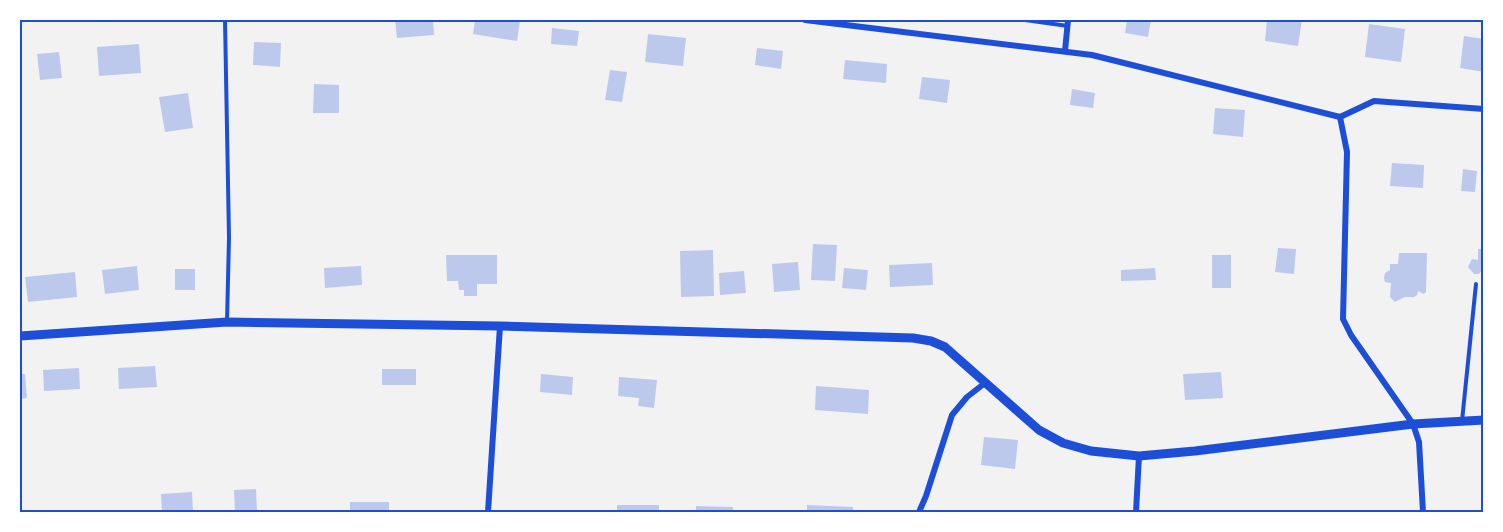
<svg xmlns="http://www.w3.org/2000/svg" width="1503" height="532" viewBox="0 0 1503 532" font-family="'PT Sans Narrow',sans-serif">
	<rect width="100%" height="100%" fill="#f2f2f2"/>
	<!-- building -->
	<g fill="#bdc9ec">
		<polygon points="395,20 433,20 434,35 397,38"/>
		<polygon points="475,20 520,21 517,41 473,34"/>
		<polygon points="1127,20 1151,20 1148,37 1125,33"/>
		<polygon points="1267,20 1302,20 1298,46 1265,41"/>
		<polygon points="1369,24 1405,29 1401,62 1365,57"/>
		<polygon points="552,28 579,31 577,46 551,44"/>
		<polygon points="648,34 686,38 683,66 645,62"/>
		<polygon points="1464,36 1484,39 1484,72 1460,68"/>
		<polygon points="254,42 281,43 280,67 253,65"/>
		<polygon points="139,44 141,73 99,76 97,47"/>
		<polygon points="757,48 783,51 781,69 755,65"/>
		<polygon points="59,52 62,78 40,80 37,54"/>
		<polygon points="845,60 887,64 886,83 843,79"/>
		<polygon points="610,70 627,72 622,102 605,100"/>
		<polygon points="922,77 950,80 947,103 919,99"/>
		<polygon points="314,84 339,85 339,113 313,113"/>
		<polygon points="1072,89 1095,93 1093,108 1070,105"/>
		<polygon points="188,93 193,128 165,132 159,97"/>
		<polygon points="1215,108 1245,110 1243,137 1213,134"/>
		<polygon points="1392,163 1424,165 1423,188 1390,186"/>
		<polygon points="1463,169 1477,171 1475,192 1461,191"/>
		<polygon points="813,244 837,245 835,281 811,280"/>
		<polygon points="1278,248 1296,249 1294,274 1275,272"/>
		<polygon points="1478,249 1484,249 1484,273 1482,270 1479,274 1474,274 1468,267 1472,259 1478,260"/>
		<polygon points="713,250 714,296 681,297 680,251"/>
		<polygon points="1399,253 1427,253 1426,292 1424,294 1418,291 1417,295 1414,297 1405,297 1395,302 1390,297 1391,283 1385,282 1384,278 1385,273 1390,270 1390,264 1398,264"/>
		<polygon points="446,255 497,255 497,284 477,284 477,296 464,296 464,290 459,290 458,281 447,281"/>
		<rect x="1212" y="255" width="19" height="33"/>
		<polygon points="798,262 800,290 774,292 772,264"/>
		<polygon points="932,263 933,285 890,287 889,265"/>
		<polygon points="137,266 139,290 105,294 102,270"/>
		<polygon points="361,266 362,285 325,288 324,268"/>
		<polygon points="844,268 868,270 866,290 842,288"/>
		<polygon points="1155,268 1156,280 1121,281 1121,270"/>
		<rect x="175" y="269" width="20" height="21"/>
		<polygon points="744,271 746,293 720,295 719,273"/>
		<polygon points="75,272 77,297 28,302 25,277"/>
		<polygon points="155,366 157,387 119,389 118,368"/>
		<polygon points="79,368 80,389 44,391 43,370"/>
		<rect x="382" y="369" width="34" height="16"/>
		<polygon points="1221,372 1223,398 1185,400 1183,374"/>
		<polygon points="20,374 25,374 27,398 20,399"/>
		<polygon points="541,374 573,377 572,395 540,392"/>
		<polygon points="619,377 657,380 654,408 638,406 639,398 618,396"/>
		<polygon points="816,386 869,390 868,414 815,410"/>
		<polygon points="984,437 1018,440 1015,469 981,465"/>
		<polygon points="256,489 257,512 235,512 234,490"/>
		<polygon points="192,492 193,512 162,512 161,494"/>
		<rect x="350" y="502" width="39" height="10"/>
		<rect x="617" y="505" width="42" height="7"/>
		<polygon points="807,505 853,507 853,512 807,512"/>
		<polygon points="696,506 733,507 733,512 696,512"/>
	</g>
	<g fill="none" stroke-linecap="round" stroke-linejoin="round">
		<!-- service -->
		<g stroke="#1d4ed8" stroke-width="4">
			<polyline points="225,20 229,238 227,322"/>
			<polyline points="1025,20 1068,26"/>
			<polyline points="1462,421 1476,284"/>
		</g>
		<!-- minor -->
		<g stroke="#1d4ed8" stroke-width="6">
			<polyline points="805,20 1092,55 1340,117 1374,101 1484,109"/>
			<polyline points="1065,51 1068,20"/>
			<polyline points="1340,117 1347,152 1343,319 1351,335 1413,424 1419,442 1423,512"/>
			<polyline points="488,512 500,326"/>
			<polyline points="919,512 926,496 952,415 967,397 985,383"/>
			<polyline points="1136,512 1139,456"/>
		</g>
		<!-- tertiary -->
		<polyline stroke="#1d4ed8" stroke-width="9" points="20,336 227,322 500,326 913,338 931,341 945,347 1039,430 1063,443 1091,451 1139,456 1195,451 1413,424 1484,420"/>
	</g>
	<!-- border -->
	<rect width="1503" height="532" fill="none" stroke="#ffffff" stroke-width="42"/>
	<rect x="21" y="21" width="1461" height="490" fill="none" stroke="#1d4ed8" stroke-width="2"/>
</svg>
